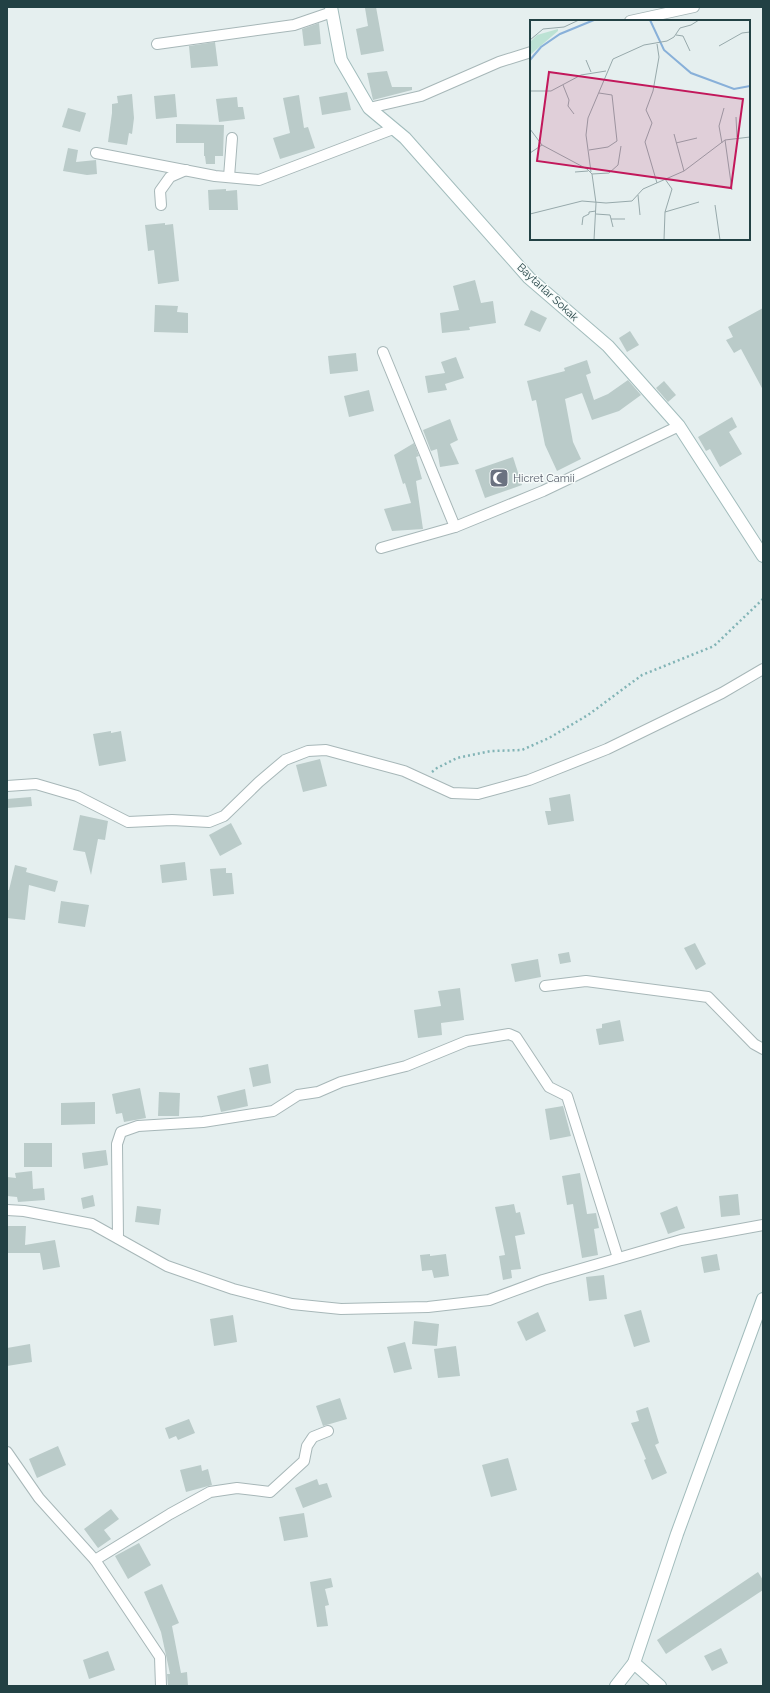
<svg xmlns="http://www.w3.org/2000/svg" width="770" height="1693" viewBox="0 0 770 1693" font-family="Raleway,sans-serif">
	<rect width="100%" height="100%" fill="#e5efef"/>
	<!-- building -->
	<g fill="#bacbc9">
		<polygon points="376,7 384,51 361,55 356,29 368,26 365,8"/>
		<polygon points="319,23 321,44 304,46 302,29"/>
		<polygon points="215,42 218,66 191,68 189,46"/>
		<polygon points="387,71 392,87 412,87 412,90 373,100 367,73"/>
		<polygon points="347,92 351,110 322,115 319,97"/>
		<polygon points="132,94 134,118 132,134 129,133 127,145 108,142 112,113 112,104 118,103 117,96"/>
		<polygon points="175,94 177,117 156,119 154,96"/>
		<polygon points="299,95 304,128 308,127 315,148 280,159 273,138 290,133 283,98"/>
		<polygon points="237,97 238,107 243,107 245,119 219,122 216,99"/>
		<polygon points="68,108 86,113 80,132 62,127"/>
		<polygon points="176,124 224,125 223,156 215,156 215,164 206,164 205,156 204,156 204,143 176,143"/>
		<polygon points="68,148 78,150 76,162 96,160 97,174 87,175 63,171"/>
		<polygon points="226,189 226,191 237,190 238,210 209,210 208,190"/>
		<polygon points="165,223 165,225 173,224 179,281 158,284 154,250 148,251 145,225"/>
		<polygon points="475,280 481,303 493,301 496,323 469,327 470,330 442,333 440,313 459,310 453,286"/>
		<polygon points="155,305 178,306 177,312 188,313 188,333 154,332"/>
		<polygon points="763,308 763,390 741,349 734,353 726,340 733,337 728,327"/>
		<polygon points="531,310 547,318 540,332 524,325"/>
		<polygon points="630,331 639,345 627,352 619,338"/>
		<polygon points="356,353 358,371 330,374 328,356"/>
		<polygon points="456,357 464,378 445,384 447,390 428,393 425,376 445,373 441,362"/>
		<polygon points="587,360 591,373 586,375 594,400 608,394 628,380 641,395 619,411 592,420 582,393 565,399 573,442 581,459 557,471 545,445 536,400 532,401 527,381 565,371 564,368"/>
		<polygon points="664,381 676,395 668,402 656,388"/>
		<polygon points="369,390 374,411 349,417 344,396"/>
		<polygon points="732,417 737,427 729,432 742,454 720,467 710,449 706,451 698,437"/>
		<polygon points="450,419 458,440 450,444 459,464 440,467 437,449 431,451 423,430"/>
		<polygon points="414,443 419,456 416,457 422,479 416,481 423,529 392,531 384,509 411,503 405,483 403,484 394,455"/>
		<polygon points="513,457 522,485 485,498 475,470"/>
		<polygon points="111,731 111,733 121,731 126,761 99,766 93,734"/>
		<polygon points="320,759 327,786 303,792 296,765"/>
		<polygon points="570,794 574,821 548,825 545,811 551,811 549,798"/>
		<polygon points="31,797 32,806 7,808 7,799"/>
		<polygon points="80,815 108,821 105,840 98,839 91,875 85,852 73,850"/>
		<polygon points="231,823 242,844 220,856 209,835"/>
		<polygon points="185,862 187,880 162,883 160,865"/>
		<polygon points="15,865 27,868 26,872 58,881 55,892 29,885 25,920 7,918 7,890 9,890"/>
		<polygon points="226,868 226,873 232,873 234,894 213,896 210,869"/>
		<polygon points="61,901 89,905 85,927 58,923"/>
		<polygon points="695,943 706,964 696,970 684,948"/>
		<polygon points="569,952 571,962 560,964 558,954"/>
		<polygon points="538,959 541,977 515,982 511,964"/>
		<polygon points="460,988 464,1020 441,1023 442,1035 418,1038 414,1010 441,1006 438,991"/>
		<polygon points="620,1020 624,1041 599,1045 596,1029 602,1028 602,1024"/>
		<polygon points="268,1064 271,1083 253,1087 249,1068"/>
		<polygon points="140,1088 146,1118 124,1122 122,1113 116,1114 112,1094"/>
		<polygon points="245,1089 248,1106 221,1112 217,1096"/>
		<polygon points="159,1092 180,1093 179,1116 158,1116"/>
		<polygon points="95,1102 95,1124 61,1125 61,1103"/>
		<polygon points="563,1106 571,1136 550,1140 545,1109"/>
		<rect x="24" y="1143" width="28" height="24"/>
		<polygon points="106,1150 108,1165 84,1169 82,1153"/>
		<polygon points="32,1171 33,1189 44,1188 45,1200 18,1202 17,1197 7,1196 7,1177 16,1178 15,1173"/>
		<polygon points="580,1173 587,1214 596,1213 599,1228 594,1229 598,1255 582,1258 573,1204 567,1205 562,1176"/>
		<polygon points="738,1194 740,1215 721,1217 719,1196"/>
		<polygon points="93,1195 95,1206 83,1209 81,1198"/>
		<polygon points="514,1204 516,1213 520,1212 525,1234 515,1236 521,1269 511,1270 512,1278 503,1280 499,1256 505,1255 495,1207"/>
		<polygon points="137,1206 161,1209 159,1225 135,1222"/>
		<polygon points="677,1206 685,1228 668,1234 660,1213"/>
		<polygon points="7,1226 26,1226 25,1245 55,1240 60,1267 43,1270 40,1253 7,1253"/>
		<polygon points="430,1254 430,1256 446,1254 449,1276 434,1278 432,1270 422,1271 420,1255"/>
		<polygon points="717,1254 720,1270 704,1273 701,1257"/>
		<polygon points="604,1275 607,1299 589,1301 586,1277"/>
		<polygon points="641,1310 650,1342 634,1347 624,1315"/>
		<polygon points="538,1312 546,1331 526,1341 517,1322"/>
		<polygon points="233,1315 237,1342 214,1346 210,1319"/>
		<polygon points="414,1321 439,1324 437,1346 412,1344"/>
		<polygon points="405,1342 412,1369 394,1373 387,1347"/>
		<polygon points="30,1344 32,1362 7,1366 7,1348"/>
		<polygon points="456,1346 460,1376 438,1378 434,1349"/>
		<polygon points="340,1398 347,1419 323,1426 316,1406"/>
		<polygon points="648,1407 659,1443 655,1445 667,1473 652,1480 644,1460 646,1459 631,1423 639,1421 636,1411"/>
		<polygon points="189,1419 195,1433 178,1440 176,1436 169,1439 165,1428"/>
		<polygon points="58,1446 66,1465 37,1478 29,1459"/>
		<polygon points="508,1458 517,1490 491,1497 482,1465"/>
		<polygon points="201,1465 202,1471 208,1469 212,1485 186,1492 180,1470"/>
		<polygon points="317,1479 319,1485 327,1483 332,1497 303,1508 295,1488"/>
		<polygon points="111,1509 119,1519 104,1530 111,1539 98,1548 84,1529"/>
		<polygon points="304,1513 308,1537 284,1541 279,1517"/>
		<polygon points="139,1543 151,1565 128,1579 115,1556"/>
		<polygon points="758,1572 763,1580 763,1590 666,1654 657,1640"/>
		<polygon points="331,1578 333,1587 325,1589 329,1605 325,1606 328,1626 317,1627 310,1582"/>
		<polygon points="162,1584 179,1623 172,1626 181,1673 187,1672 188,1686 168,1686 167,1674 170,1674 161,1632 144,1592"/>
		<polygon points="721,1648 728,1663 712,1671 704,1656"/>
		<polygon points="108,1651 115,1670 89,1679 83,1660"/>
	</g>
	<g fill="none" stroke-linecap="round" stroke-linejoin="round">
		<defs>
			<g id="street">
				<polyline points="630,21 694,7"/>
				<polyline points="157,44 294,25 332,12"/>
				<polyline points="369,108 421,96 499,62 531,52"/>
				<polyline points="96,153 215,176 259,180 393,129"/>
				<polyline points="229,177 232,138"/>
				<polyline points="161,205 160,191 170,177 186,170"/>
				<polyline points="383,352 455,527"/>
				<polyline points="381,548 455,527 543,491 679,426"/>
				<polyline points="7,786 36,784 77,796 128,822 172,820 209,822 224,816 259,782 285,760 308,751 326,750 404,771 452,793 478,794 529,780 607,749 722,693 763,669"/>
				<polyline points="545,986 586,981 708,997 754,1044 763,1049"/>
				<polyline points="7,1210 24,1211 92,1224 167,1266 233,1289 292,1304 341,1309 428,1307 489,1300 543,1280 681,1240 763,1225"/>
				<polyline points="118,1238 117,1144 121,1132 138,1126 203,1122 273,1111 298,1095 318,1092 341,1082 406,1066 467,1041 509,1034 516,1037 549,1087 567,1096 618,1258"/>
				<polyline points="7,1452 39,1498 95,1560 160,1657 161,1686"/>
				<polyline points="95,1560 170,1514 210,1492 237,1488 270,1492 304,1461 307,1446 313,1437 328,1431"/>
			</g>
			<g id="secondary">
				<polyline points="331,7 341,60 369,108 405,138 529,278 608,346 679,426 763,556"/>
				<polyline points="634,1663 660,1686"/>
				<polyline points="616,1686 634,1663 677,1534 763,1299"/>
			</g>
		</defs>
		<!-- street casing -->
		<use href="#street" stroke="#a7b7b8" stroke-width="12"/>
		<!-- secondary casing -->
		<use href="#secondary" stroke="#a2bcbc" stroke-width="14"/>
		<!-- path -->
		<polyline stroke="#82b4b6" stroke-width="2.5" stroke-dasharray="2 3" stroke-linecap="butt" points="432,772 437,768 457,758 491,751 522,750 549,738 588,715 642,675 714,646 763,599"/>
		<!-- street -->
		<use href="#street" stroke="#fff" stroke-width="10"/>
		<!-- secondary -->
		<use href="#secondary" stroke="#fff" stroke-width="12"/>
	</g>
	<!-- icons -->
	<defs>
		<symbol id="mosque-square" viewBox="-11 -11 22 22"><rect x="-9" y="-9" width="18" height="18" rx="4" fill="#6b7280" stroke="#f6fbfa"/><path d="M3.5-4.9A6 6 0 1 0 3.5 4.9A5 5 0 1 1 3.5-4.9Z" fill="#fff"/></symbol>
	</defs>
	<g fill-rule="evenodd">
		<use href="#mosque-square" x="488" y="467" width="22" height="22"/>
	</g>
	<g text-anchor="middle" stroke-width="3" stroke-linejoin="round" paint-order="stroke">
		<!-- street labels -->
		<g font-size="11" fill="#224144" stroke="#f6fbfa">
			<text transform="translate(548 292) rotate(43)" y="4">Baytarlar Sokak</text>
		</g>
		<!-- worship labels -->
		<g font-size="11" fill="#5b616d" stroke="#f6fbfa" text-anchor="start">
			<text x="513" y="482">Hicret Camii</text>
		</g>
	</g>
	<!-- overview -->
	<g transform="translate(530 20)">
		<rect width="220" height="220" fill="#e5efef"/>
		<path d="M28,9V11L0,35V22L7,15Z" fill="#bce2d4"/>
		<path fill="none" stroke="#88b0d9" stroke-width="2" d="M120,0L134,30L161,53L204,69L220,66M0,40L11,27L30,14L64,0"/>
		<path fill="none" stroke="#97a9ab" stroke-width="1" d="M146,15L153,16L160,31M0,20L13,9L34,7L49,0M127,24L129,37L123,71L116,90L122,103L115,122L127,163M189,26L212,13L220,12M56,40L61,52M33,65L39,80L38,86L44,94M0,71H21L51,55L76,51M206,97L207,117M0,109L12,125L57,149L62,154L66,183L64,220M144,114L154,151M195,120L202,170M146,123L167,118M192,123L189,106L194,88M59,130L78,127L87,121L82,75L69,73M0,133L12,125M45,152L58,151M61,152L56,115L58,98L83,39L114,25L137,21L144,17L150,8L161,5L169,0M62,154L79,153L88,145L91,126M108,175L110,195M185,185L190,220M135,192L169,182M0,194L52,181L76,183L102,181L113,169L154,151L195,120L220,117M66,194L80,195L83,207M81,199H95M52,205L53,197L59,194V192L66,191M134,220L135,192L142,169L135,159"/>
		<path fill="#c2185b" fill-opacity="0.15" stroke="#c2185b" stroke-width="2" d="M19,52L213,79L201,168L7,141Z"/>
		<rect width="220" height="220" fill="none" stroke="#224144" stroke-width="2"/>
	</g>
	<!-- border -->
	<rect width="770" height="1693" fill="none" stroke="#224144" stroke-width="16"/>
</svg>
